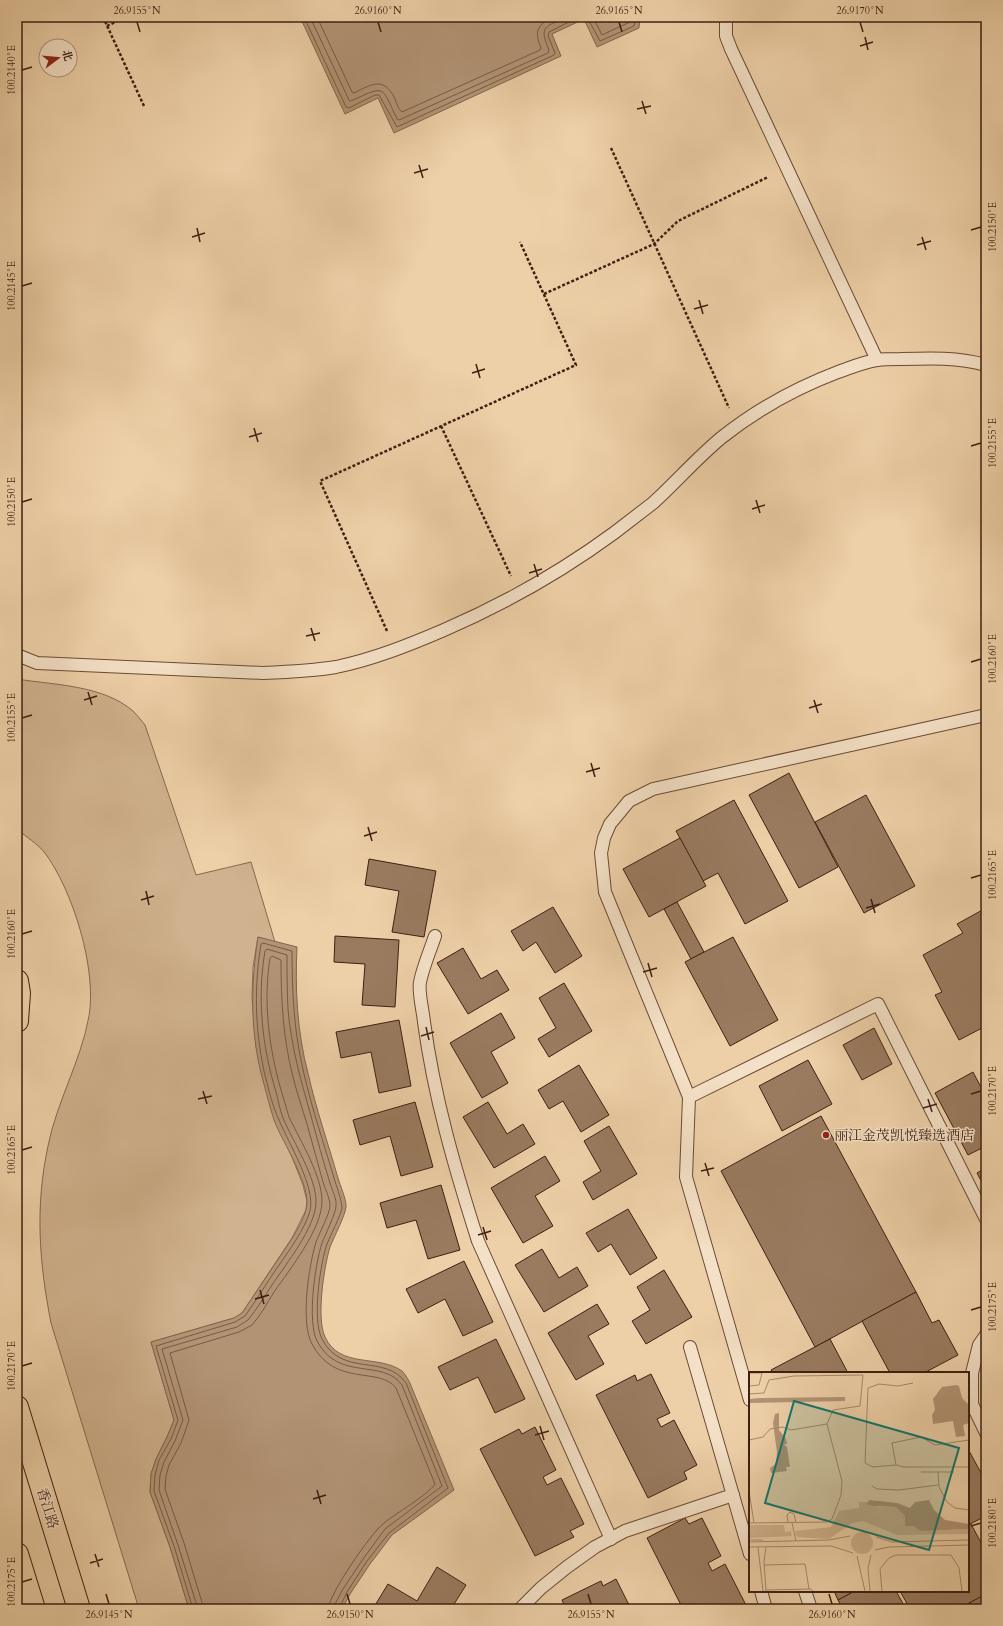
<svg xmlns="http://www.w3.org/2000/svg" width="1003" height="1626" viewBox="0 0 1003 1626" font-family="Cardo,'Noto Serif SC',serif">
	<rect width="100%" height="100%" fill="#eed0a8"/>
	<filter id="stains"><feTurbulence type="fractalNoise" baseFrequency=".005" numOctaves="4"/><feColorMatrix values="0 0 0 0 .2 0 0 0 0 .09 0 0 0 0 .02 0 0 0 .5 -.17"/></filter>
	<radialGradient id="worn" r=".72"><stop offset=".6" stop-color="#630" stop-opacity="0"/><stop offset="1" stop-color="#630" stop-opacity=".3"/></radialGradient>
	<!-- green -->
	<path fill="#d0b28e" stroke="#876850" d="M17,679C54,685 103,685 133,711C137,715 141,720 145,725L196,875L251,862L275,942L258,937L253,967L252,997L256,1047L290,1152L303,1185L307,1201L306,1210L292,1238L242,1313L234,1318L151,1342L174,1420L167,1437L156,1459L151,1474L150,1492L170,1547L189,1609H139L51,1323C39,1262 35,1207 48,1146C57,1101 81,1061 89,1016C97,969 73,891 45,853C38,844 26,837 17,829Z"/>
	<!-- water -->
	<g fill="#b29475" stroke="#84654d">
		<polygon points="300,17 640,17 639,28 597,47 584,19 552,34 561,56 394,133 378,98 345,114"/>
		<path d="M258,937L297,947C295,989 297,1032 308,1073C316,1109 328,1143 338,1178C340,1185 347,1201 346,1207C345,1216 334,1237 330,1247C324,1267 316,1318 325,1337C340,1369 378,1354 402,1371C405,1374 407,1378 409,1381L454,1490L392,1535L370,1564L350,1594L342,1609H189L170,1547L150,1492L151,1474L156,1459L167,1437L174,1420L151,1342L234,1318L242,1313C254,1295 267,1276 279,1258C289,1243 301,1227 306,1210C313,1187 282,1142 274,1120C269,1104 265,1088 261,1073C250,1028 251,982 258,937Z"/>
	</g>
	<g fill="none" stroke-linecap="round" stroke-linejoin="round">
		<!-- shore -->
		<g stroke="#785a43" stroke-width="1">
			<polyline points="304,17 346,107 349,108 375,95 379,95 397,127 554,55 555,53 548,36 549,32 579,17"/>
			<path d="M310,17L349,100L351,101C386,85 381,85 397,119L399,120L548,53L549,50C538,25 546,27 567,17"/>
			<path d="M317,17L352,92L354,93C372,84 384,76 395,99C397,104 398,109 402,112L540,50L541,48C534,31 537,25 553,17"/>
			<polyline points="587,17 600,41 634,26 636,17"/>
			<polyline points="593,17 602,35 630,22 631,17"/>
			<path d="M193,1609L174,1546L154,1491L155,1475L159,1460L171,1439L178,1420L156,1346L235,1322L245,1316C256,1301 266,1284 277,1268C288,1252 305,1229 310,1211C316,1187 288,1142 279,1120C272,1105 268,1087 264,1071C255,1029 254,986 261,944L263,943L292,951C292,993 294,1033 304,1074C312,1109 324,1144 334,1178C336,1185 342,1201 342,1208C340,1217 331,1234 327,1244C320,1264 312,1320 322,1339C342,1378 385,1353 406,1383L448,1488L389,1533L367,1561L347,1592L339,1609"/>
			<path d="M198,1609L178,1545L159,1490L160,1475L164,1462L175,1441L183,1420L162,1349L237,1327L248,1320C257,1309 264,1297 272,1285C286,1264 315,1228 316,1203C317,1178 292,1140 283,1118C280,1110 278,1100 276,1092C262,1046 257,998 265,951L267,949L287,955C287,973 287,991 288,1009C291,1046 301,1081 311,1116C317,1138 323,1161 330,1183C332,1190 337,1199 336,1206C336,1213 325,1235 322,1243C315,1264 307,1321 317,1341C338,1382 383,1358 402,1385L442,1486L385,1529L363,1559L343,1589L335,1604L334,1609"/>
			<path d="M204,1609L184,1543L165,1489L166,1476L169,1465L181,1443L189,1420L170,1353L239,1332L252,1325C261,1315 267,1303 274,1292C290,1269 322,1229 322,1201C322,1176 300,1140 289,1117C286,1108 284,1099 281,1090C269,1048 263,1002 270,958L272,956L281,960C281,999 283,1039 293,1077C297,1093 302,1108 307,1124C312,1143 318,1163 323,1182C325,1189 330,1198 330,1206C330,1213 319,1234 316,1242C309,1265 300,1322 312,1344C335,1388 380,1366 396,1388L435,1484C428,1495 396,1513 384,1523C371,1533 329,1594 328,1609"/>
		</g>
	</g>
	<!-- building -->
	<g fill="#9a7b60" stroke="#3e1f11">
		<polygon points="789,773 838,867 799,888 749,795"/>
		<polygon points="866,795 915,886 864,913 815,822"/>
		<polygon points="734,800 788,901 745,924 718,873 703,881 676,831"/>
		<polygon points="680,838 706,886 649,917 623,869"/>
		<polygon points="369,859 436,871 424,937 392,932 399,891 365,885"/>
		<polygon points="677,902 704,952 691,959 664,909"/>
		<polygon points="553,907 582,956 555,973 536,942 523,951 511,931"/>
		<polygon points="986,908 986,1026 959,1040 935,995 942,992 923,955 963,933 957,924"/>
		<polygon points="335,936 399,940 395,1007 362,1005 365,964 334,962"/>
		<polygon points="733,937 778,1020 730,1046 685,962"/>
		<polygon points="463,948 481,979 497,970 509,990 468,1014 437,963"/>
		<polygon points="564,983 592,1031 549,1057 538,1039 556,1028 539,998"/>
		<polygon points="501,1013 515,1038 491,1052 508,1083 482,1098 450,1043"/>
		<polygon points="399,1020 411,1086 379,1093 371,1052 341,1058 336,1032"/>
		<polygon points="874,1028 892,1064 862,1080 843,1045"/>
		<polygon points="808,1060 832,1104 782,1131 759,1086"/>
		<polygon points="579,1065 609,1115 581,1132 563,1101 549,1109 538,1090"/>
		<polygon points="973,1072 986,1097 986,1146 968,1155 935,1093"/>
		<polygon points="415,1102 433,1167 401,1176 390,1136 360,1145 353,1120"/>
		<polygon points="488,1102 507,1134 523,1124 535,1144 494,1168 463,1117"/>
		<polygon points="821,1116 916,1292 815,1347 721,1171"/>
		<polygon points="609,1126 637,1174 593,1200 583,1182 601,1171 584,1141"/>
		<polygon points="545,1156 560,1181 535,1196 553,1226 523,1243 491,1188"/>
		<polygon points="986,1168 986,1190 977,1173"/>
		<polygon points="441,1185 460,1250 428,1259 416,1220 387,1228 380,1203"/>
		<polygon points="628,1209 657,1258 630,1275 611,1244 598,1252 586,1233"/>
		<polygon points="542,1249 559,1278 577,1267 588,1286 544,1312 515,1265"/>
		<polygon points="464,1261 493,1322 463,1336 445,1299 418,1313 406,1289"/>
		<polygon points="664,1270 692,1317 646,1344 632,1321 650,1310 637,1287"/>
		<polygon points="916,1292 932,1323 939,1320 958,1355 924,1373 890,1373 862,1321"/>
		<polygon points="597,1304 609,1324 588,1336 604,1364 576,1380 548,1333"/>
		<polygon points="496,1339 525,1399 495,1413 478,1377 450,1390 438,1367"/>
		<polygon points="830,1339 848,1373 773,1373 771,1370"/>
		<polygon points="651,1374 670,1413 657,1419 661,1427 674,1420 697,1465 684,1472 687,1479 648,1498 596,1395 635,1375 637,1381"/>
		<polygon points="535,1427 556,1470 543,1477 547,1485 561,1478 584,1524 570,1531 574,1537 535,1556 480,1449 519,1429 522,1434"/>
		<polygon points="968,1449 986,1482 986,1516 968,1525"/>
		<polygon points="685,1518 689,1524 702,1518 721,1556 708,1563 712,1571 725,1564 748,1609 683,1609 647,1538"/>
		<polygon points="971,1524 986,1552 986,1594 958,1609 910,1609 900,1591 968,1591 968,1525"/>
		<polygon points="437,1567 466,1585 451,1609 376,1609 374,1607 388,1584 417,1601"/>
		<polygon points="616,1579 631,1609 566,1609 562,1600 601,1581 603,1586"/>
		<polygon points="834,1591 855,1591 838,1600"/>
		<polygon points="855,1591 896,1591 906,1609 843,1609 838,1600"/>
		<polygon points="986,1594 986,1609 963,1609 962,1607"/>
	</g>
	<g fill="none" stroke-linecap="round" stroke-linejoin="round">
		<defs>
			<g id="lane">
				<polyline points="726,17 726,36 731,49 877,360"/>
				<path d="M17,655L37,663L263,673C288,672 312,671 336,667C374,659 409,645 444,630C504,604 561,572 614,533C627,523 640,513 653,503C676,482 697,458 721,438C756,410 796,388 838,372C850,368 863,362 877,360C884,359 893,359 901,359C930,358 958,357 986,365"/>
				<path d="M435,936C430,951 423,967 420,982C418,992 423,1011 424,1022C434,1097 455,1169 478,1241L611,1539"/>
				<polyline points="689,1097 878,1004 986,1219"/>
				<polyline points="986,1335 979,1345 972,1373 972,1404 986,1433"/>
				<polyline points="690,1347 750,1554"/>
				<polyline points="750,1400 686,1177 689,1097 605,892 601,853 604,838 610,824 629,801 653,789 986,715"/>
				<polyline points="761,1591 766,1609"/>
				<polyline points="805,1591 811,1609"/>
				<polyline points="520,1609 541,1588 567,1567 595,1547 625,1531 733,1495"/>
			</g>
			<g id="primary">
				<polyline points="17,981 19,993 17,1021"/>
				<polyline points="17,1407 79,1609"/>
				<polyline points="17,1554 34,1609"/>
			</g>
		</defs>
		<!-- lane casing -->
		<use href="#lane" stroke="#6a4b37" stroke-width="14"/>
		<!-- primary casing -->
		<use href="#primary" stroke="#3e1f11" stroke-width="24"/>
		<!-- path -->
		<g stroke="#3e1f11" stroke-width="2.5" stroke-dasharray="3 2" stroke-linecap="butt">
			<polyline points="103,17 144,106"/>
			<polyline points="107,26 125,17"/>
			<polyline points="611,148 729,408"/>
			<polyline points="544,294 654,244 678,221 768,177"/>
			<polyline points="441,426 511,576"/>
			<polyline points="387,631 320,481 576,365 520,242"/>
		</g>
		<!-- lane -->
		<use href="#lane" stroke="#f4e0c6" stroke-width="12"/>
		<!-- primary -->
		<use href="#primary" stroke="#eed0a8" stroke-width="22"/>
	</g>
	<!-- ticks -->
	<path fill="none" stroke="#3e1f11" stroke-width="1.5" d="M137,22L140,32M378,22L381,32M619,22L622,32M860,22L863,32M865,37L868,50M860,46L873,42M22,70L32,67M642,101L646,114M637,109L651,106M419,165L423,178M414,173L428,169M197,228L200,242M971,230L981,227M192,237L205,233M922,237L926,250M917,245L931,241M22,286L32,283M699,300L703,314M694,309L708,305M476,364L480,378M472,373L485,369M254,428L258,442M249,437L262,433M971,446L981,443M756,500L760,513M22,502L32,499M752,509L765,505M534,564L538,577M529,573L542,569M311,628L315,641M306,636L320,633M971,662L981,659M88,692L92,705M84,700L97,696M814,700L818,713M809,708L822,704M22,718L32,715M591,763L595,777M586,772L600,768M368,827L372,841M364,836L377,832M971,878L981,875M146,891L149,905M871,899L875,913M141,900L154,896M866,908L880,904M22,934L32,931M648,963L652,977M643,972L657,968M426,1027L429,1040M421,1036L434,1032M203,1091L207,1104M971,1094L981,1091M198,1099L212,1096M928,1099L932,1112M923,1108L937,1104M22,1150L32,1147M705,1163L709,1176M701,1171L714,1168M483,1227L487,1240M478,1235L491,1231M260,1290L264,1304M255,1299L269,1295M971,1310L981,1307M22,1366L32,1363M540,1426L544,1440M535,1435L549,1431M317,1490L321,1504M313,1499L326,1495M971,1526L981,1523M95,1554L99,1567M90,1563L103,1559M22,1582L32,1579M106,1594L109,1604M347,1594L350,1604M588,1594L591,1604M829,1594L832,1604"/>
	<!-- markers -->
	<circle fill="#8f2418" stroke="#f4e0c6" stroke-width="1.5" cx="826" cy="1135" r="4"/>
	<g text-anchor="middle" stroke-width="3" stroke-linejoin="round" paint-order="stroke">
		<!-- poi labels -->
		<g font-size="14" fill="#3e1f11" stroke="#f4e0c6" text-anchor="start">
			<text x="834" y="1140">丽江金茂凯悦臻选酒店</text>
		</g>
		<!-- street labels -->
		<g font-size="14" fill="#3e1f11" stroke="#f4e0c6">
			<text transform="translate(48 1508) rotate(73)" y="5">香江路</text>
		</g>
	</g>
	<!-- overview -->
	<g transform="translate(749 1372)">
		<rect width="220" height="220" fill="#eed0a8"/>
		<path d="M110,130H119L129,135H147L156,144V154H165L171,159L220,157V162L148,163L114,149L103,151L80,167L49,165L47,163L46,159L82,155L90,139L110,136ZM0,153H35L36,160L42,159L43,164L0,166ZM102 171a11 11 0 1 1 22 0a11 11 0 1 1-22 0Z" fill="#d0b28e"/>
		<path d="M207,13L210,14L213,26L220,33V51L214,53L216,64L207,65L204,49L184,52L183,43L186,38L184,27L193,15ZM96,25V29L0,31V27L11,26ZM30,41V58L37,67L38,72H35L38,75L41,95H37L38,99L22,101L21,96L27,92L28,80L24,51L26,42ZM120,128L148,131L161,136L166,130L180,128L185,138L196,148L220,152V157L171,159L165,154H156V144L147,135L124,134L118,132Z" fill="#b29475"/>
		<path fill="none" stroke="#a8896c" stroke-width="1" d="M0,1H13M164,11L149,14L130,12L119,16L116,91L124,95L147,93L155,95H220M0,14L10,13L13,1M0,22L15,21L20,8L45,4L114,3L111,34L84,38L78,52L93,109L92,123L83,147L78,150L0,151M0,68L14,65L21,57L34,55L42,58L78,52M147,93L143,71L172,65L186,73L220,68M172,100H205M189,100L190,115L198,130L206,136L220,138M123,114L128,117L150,118L189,113M0,119L5,151M39,151L38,143L41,140L45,142L47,151M43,151L47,169M127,165L143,170L220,168M0,168H14M0,170L80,168L101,164M0,175L82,174L104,181M9,175L14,219M126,178L140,175L220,173M108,184L116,219M15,193L56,192L60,217M17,218L62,217L64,219M17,219L15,190L17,175M121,219L119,196L122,183M133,219L131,197L140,186L147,183H202L210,196L213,219"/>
		<path fill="#0f766e" fill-opacity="0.15" stroke="#0f766e" stroke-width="2" d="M45,29L210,76L180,178L16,131Z"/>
		<rect width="220" height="220" fill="none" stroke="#3e1f11" stroke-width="2"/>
	</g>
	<!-- margin -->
	<rect width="1003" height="1626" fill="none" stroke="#eed0a8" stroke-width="44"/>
	<!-- north arrow -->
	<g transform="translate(58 58) rotate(74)"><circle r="19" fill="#f4e0c6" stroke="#ab937e"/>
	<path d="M0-3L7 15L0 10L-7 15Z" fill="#8f2418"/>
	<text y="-6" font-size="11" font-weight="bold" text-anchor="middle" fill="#3e1f11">北</text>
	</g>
	<rect x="22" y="22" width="959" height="1582" fill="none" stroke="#3e1f11" stroke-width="1.5"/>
	<g font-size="10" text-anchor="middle" fill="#3e1f11">
		<text x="137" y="14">26.9155°N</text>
		<text x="378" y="14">26.9160°N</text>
		<text x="619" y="14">26.9165°N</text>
		<text x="860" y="14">26.9170°N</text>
		<text transform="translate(11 70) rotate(-90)" y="4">100.2140°E</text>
		<text transform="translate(992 227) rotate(-90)" y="4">100.2150°E</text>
		<text transform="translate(11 286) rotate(-90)" y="4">100.2145°E</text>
		<text transform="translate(992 443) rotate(-90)" y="4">100.2155°E</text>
		<text transform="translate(11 502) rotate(-90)" y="4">100.2150°E</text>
		<text transform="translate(992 659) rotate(-90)" y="4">100.2160°E</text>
		<text transform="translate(11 718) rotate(-90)" y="4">100.2155°E</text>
		<text transform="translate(992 875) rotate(-90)" y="4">100.2165°E</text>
		<text transform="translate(11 934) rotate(-90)" y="4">100.2160°E</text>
		<text transform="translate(992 1091) rotate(-90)" y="4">100.2170°E</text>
		<text transform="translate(11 1150) rotate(-90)" y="4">100.2165°E</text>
		<text transform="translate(992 1307) rotate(-90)" y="4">100.2175°E</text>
		<text transform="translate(11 1366) rotate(-90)" y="4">100.2170°E</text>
		<text transform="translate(992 1523) rotate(-90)" y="4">100.2180°E</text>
		<text transform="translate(11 1582) rotate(-90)" y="4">100.2175°E</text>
		<text x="109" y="1618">26.9145°N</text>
		<text x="350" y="1618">26.9150°N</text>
		<text x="591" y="1618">26.9155°N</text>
		<text x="832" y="1618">26.9160°N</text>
	</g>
	<rect width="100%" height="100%" filter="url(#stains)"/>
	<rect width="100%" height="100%" fill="url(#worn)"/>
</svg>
